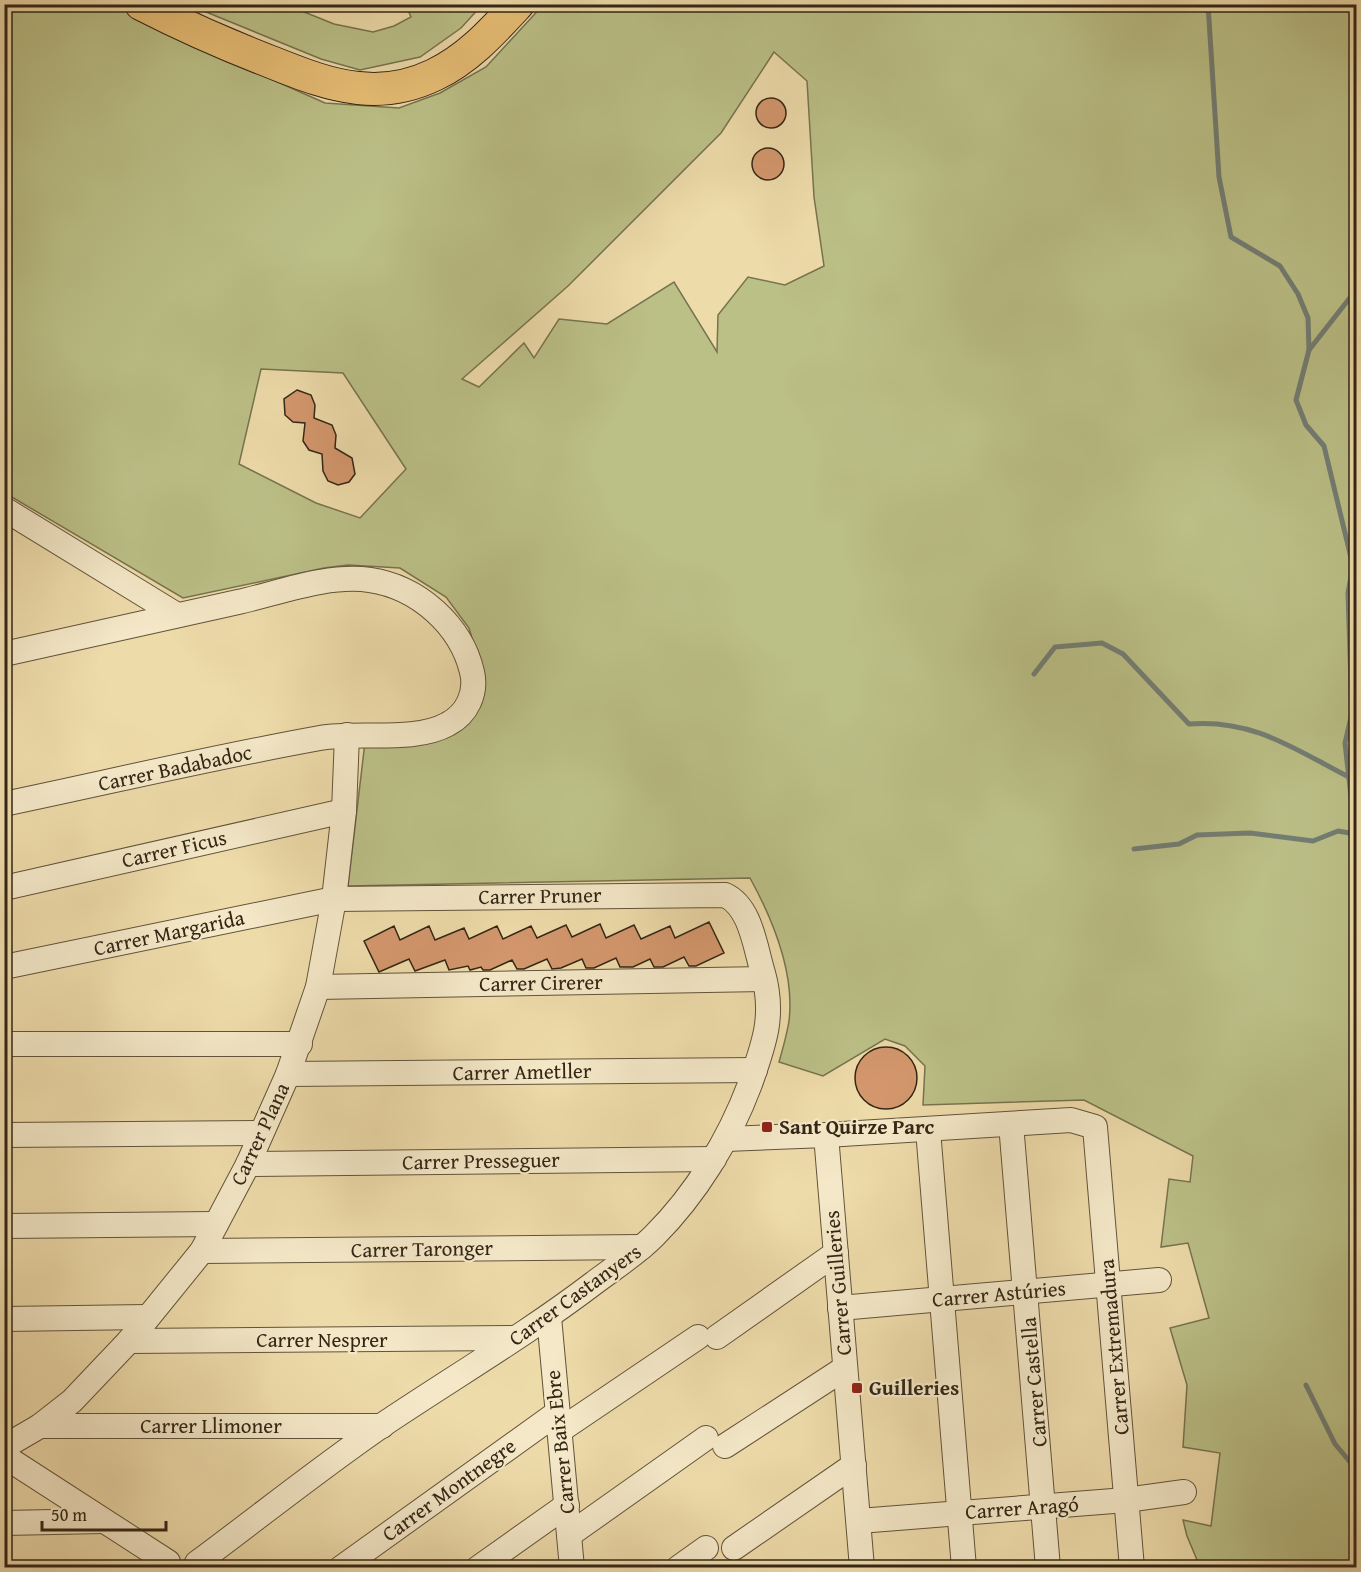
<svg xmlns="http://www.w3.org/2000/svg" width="1361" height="1572" viewBox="0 0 1361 1572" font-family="'Gentium Book Plus',serif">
	<rect width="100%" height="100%" fill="#eedbaa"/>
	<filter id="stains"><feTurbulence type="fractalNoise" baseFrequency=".00333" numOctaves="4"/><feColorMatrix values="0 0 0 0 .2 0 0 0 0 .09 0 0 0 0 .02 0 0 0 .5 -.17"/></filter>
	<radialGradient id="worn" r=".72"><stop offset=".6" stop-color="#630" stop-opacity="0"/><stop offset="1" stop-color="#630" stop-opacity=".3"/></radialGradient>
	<!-- green -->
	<g fill="#bbc087" stroke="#77734e" stroke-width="1.5" fill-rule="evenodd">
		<path d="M4,5H117L187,42L325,103L399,108L440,93L486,67L543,5H1356V1567H1200L1187,1536L1183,1520L1211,1526L1220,1453L1183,1447L1187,1385L1170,1328L1209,1318L1188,1243L1161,1247L1169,1179L1190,1182L1193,1156L1084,1100L923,1105L925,1066L905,1046L885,1039L823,1076L779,1062C783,1048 787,1034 789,1021C795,972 773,920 750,878L348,886L365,742L441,734L481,668L469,628L446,597L400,568L348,565L324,568L183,598L5,493ZM774,52L807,81L814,197L824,266L785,285L748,277L718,315L717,352L674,282L607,324L559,319L534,358L524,343L479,387L462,379L568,286L721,133ZM261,369L343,373L406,469L360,518L316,503L239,464Z"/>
		<polygon points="189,5 287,5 334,24 373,32 394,26 411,17 406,5 482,5 461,28 420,57 360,70 321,59"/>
	</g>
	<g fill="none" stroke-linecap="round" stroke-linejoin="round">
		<!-- stream -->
		<g stroke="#737e74" stroke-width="5">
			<polyline points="1208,4 1219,177 1231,237 1280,266 1298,294 1308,318 1309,350 1296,400 1306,425 1324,446 1353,566 1348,593 1352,713 1345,743 1356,841"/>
			<polyline points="1309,350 1356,290"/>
			<path d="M1034,674L1055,647L1102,643L1123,654L1189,724C1254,719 1294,749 1349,777"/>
			<polyline points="1134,849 1179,844 1197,835 1250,833 1313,841 1338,831 1355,834"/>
			<polyline points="1306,1385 1335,1444 1356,1469"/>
		</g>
	</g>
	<!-- building -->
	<g fill="#d4976d" stroke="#332615" stroke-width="1.5">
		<circle cx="771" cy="113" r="15"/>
		<circle cx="768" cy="164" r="16"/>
		<polygon points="297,390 311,395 315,405 314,418 332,425 336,435 335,448 352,458 355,474 349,482 338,485 328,481 323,471 322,454 309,450 303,441 305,423 293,422 285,415 284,399"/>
		<polygon points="709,922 724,953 696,966 689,966 684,957 663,967 654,967 650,959 633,967 620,967 616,958 594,968 586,968 582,959 561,968 552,969 547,959 524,969 517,969 512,960 490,970 483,970 481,967 470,970 468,966 449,970 445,960 415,971 409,959 379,972 364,941 394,926 400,940 429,926 435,940 464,928 469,939 497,926 503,939 531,926 537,938 566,925 572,937 600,924 606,938 634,925 641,939 670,926 675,938"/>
		<circle cx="886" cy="1078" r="31"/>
	</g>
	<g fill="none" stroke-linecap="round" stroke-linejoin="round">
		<defs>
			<g id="minor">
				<polyline points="4,509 177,615"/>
				<path d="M4,654C82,636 160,619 238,602C279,593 327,574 370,580C418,587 461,625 472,672C477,693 467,714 448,724C414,743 358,731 320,738C214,757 109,782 4,804"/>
				<polyline points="4,888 344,811"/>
				<path d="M4,967L334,899L725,895C751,907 755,947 763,973C775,1016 764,1044 750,1084C729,1140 696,1194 654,1236C636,1254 614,1268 594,1283C527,1334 454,1377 384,1424C320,1468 259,1517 197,1563"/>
				<polyline points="318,987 764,979"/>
				<polyline points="4,1044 300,1044"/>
				<polyline points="288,1074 755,1070"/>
				<polyline points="1011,1124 1048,1568"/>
				<polyline points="928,1130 964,1568"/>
				<polyline points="4,1135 260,1133"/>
				<polyline points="826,1135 1071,1120 1095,1127 1132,1568"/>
				<polyline points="726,1139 826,1135 862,1568"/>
				<polyline points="248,1164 714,1159"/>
				<polyline points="4,1226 216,1224"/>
				<polyline points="202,1251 642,1247"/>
				<polyline points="840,1308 1159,1280"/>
				<polyline points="549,1317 572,1568"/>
				<polyline points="4,1319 147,1317"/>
				<polyline points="717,1337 836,1253"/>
				<polyline points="129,1341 515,1338"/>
				<polyline points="40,1426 382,1426"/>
				<polyline points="559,1431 698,1337"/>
				<polyline points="725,1446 845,1368"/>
				<polyline points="4,1447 40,1426 72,1401 129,1341 202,1251 248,1164 288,1074 318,987 334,899 344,811 347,735"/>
				<polyline points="4,1456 168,1562"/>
				<polyline points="859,1521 1126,1500 1184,1492"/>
				<polyline points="4,1523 104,1521"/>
				<polyline points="569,1535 706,1438"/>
				<polyline points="734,1548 854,1465"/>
				<polyline points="341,1568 557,1413"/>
				<polyline points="478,1568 567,1505"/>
				<polyline points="678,1568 706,1548"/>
			</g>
			<path id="major" d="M141,4C184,26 227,45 271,62C299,73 328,85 358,88C384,91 411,86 434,75C468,59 493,31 518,4"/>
		</defs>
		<!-- minor casing -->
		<use href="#minor" stroke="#62533a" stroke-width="26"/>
		<!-- major casing -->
		<use href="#major" stroke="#332615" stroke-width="34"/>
		<!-- minor -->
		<use href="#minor" stroke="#f4e8c8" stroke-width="24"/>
		<!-- major -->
		<use href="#major" stroke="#e7be75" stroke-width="32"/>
	</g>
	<!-- markers -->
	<g fill="#8f2418" stroke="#f4e8c8" stroke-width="2">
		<rect x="761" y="1121" width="12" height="12" rx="3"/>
		<rect x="851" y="1382" width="12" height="12" rx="3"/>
	</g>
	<g text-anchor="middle" stroke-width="4.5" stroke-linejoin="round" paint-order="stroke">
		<!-- street labels -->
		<g font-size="21" fill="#332615" stroke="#f4e8c8">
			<text transform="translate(175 768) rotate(-12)" y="7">Carrer Badabadoc</text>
			<text transform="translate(174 849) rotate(-13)" y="7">Carrer Ficus</text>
			<text transform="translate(540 896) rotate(-1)" y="7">Carrer Pruner</text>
			<text transform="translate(169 933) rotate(-12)" y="7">Carrer Margarida</text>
			<text transform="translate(541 983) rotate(-1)" y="7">Carrer Cirerer</text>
			<text transform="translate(522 1072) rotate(-1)" y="7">Carrer Ametller</text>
			<text transform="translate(260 1134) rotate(-65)" y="7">Carrer Plana</text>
			<text transform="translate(481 1161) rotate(-1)" y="7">Carrer Presseguer</text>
			<text transform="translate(422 1249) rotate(-1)" y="7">Carrer Taronger</text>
			<text transform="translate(838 1283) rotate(-95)" y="7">Carrer Guilleries</text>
			<text transform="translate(999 1294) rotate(-5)" y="7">Carrer Astúries</text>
			<text transform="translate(575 1295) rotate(-36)" y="7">Carrer Castanyers</text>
			<text x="322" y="1347">Carrer Nesprer</text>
			<text transform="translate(1114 1347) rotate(-95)" y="7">Carrer Extremadura</text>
			<text transform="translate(1034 1382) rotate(-95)" y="7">Carrer Castella</text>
			<text x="211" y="1433">Carrer Llimoner</text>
			<text transform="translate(560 1442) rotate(-96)" y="7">Carrer Baix Ebre</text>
			<text transform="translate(449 1490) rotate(-36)" y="7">Carrer Montnegre</text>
			<text transform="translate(1022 1508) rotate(-4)" y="7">Carrer Aragó</text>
		</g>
		<!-- poi labels -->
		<g font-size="21" font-weight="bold" fill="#332615" stroke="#f4e8c8" text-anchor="start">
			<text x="779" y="1134">Sant Quirze Parc</text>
			<text x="869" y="1395">Guilleries</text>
		</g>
	</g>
	<!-- margin -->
	<rect width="1361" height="1572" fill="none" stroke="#eedbaa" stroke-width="24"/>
	<rect x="6" y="6" width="1349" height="1560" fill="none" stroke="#332615" stroke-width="3"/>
	<rect x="12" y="12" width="1337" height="1548" fill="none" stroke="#332615" stroke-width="1.5"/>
	<!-- scale -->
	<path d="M42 1521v9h124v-9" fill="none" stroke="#332615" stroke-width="3"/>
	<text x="51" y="1521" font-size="18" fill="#332615" stroke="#f4e8c8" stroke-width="4.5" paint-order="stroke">50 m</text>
	<rect width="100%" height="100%" filter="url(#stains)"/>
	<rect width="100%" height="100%" fill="url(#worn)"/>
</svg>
